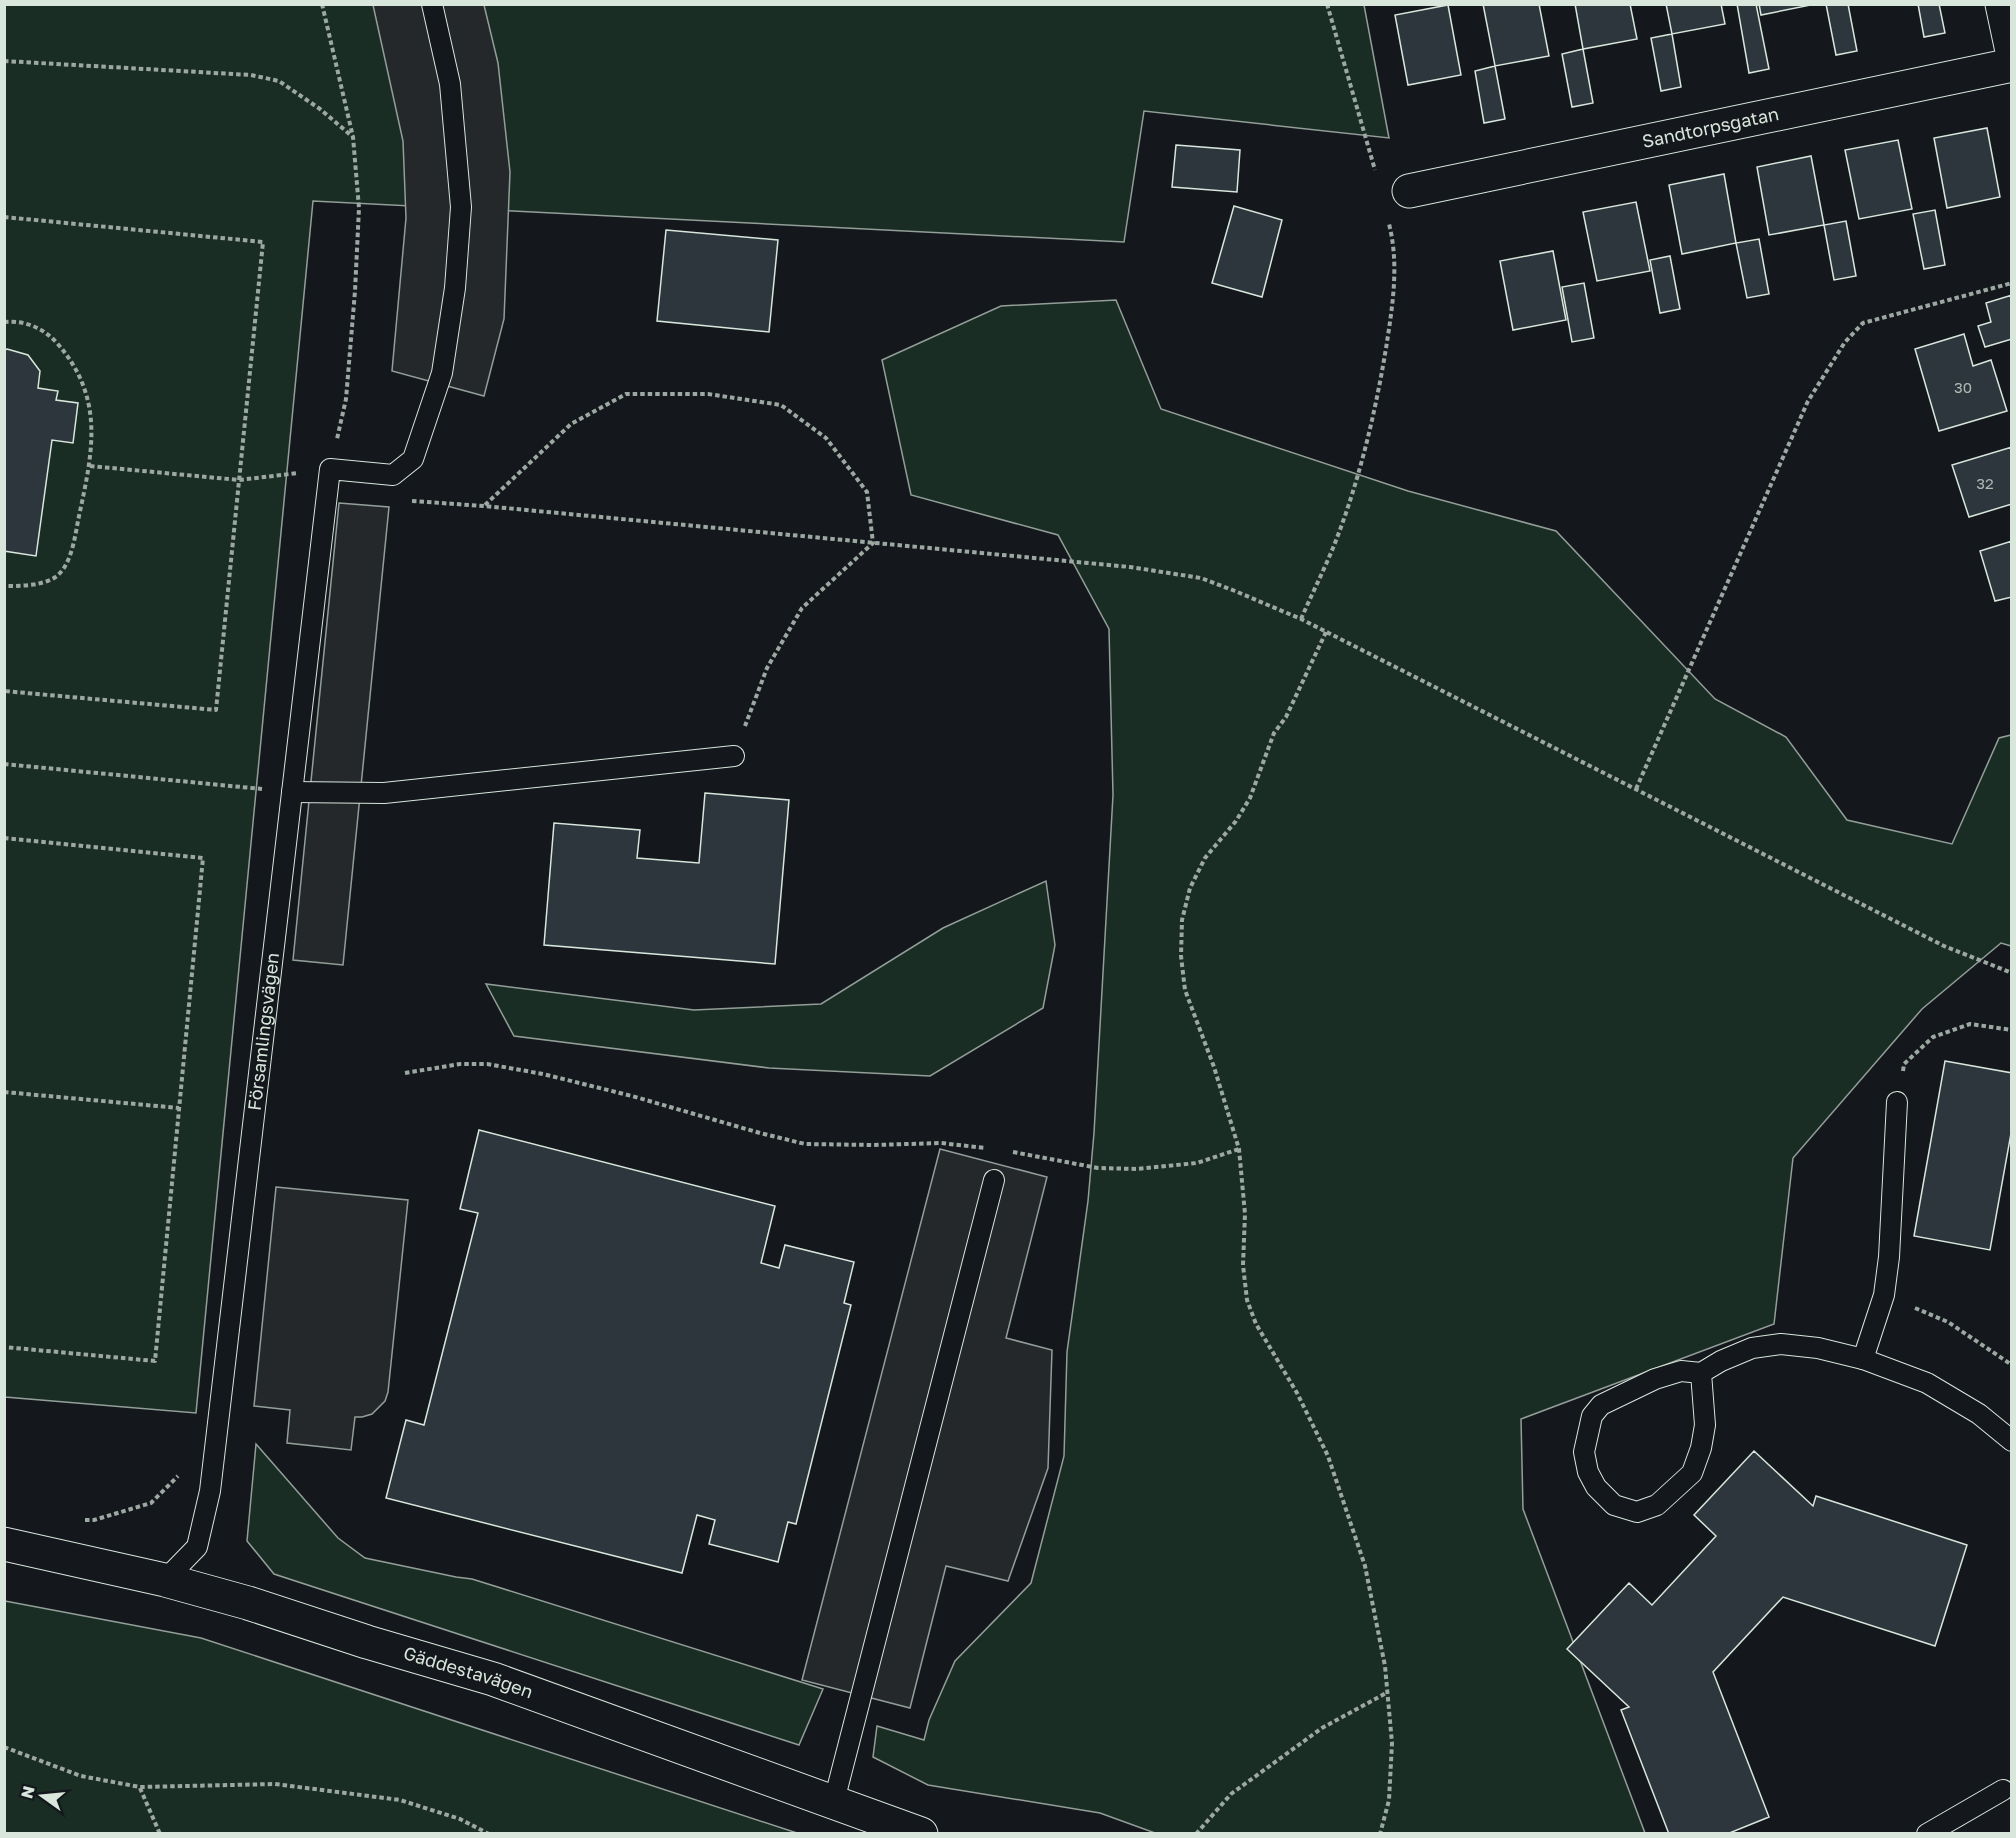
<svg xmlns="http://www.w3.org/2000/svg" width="2016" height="1838" font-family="'Golos Text',sans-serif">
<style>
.green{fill:#1a2d24;stroke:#939e99;stroke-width:1.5}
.parking{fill:#24282b;stroke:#939e99;stroke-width:1.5}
.building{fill:#2c363c;stroke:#d8e6dc;stroke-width:1.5}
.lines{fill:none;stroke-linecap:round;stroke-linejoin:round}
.lane-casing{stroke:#d8e6dc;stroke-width:22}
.street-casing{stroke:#d8e6dc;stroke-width:35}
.secondary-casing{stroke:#d8e6dc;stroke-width:35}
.path{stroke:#9da8a2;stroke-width:4;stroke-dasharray:4.5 3;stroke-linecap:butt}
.lane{stroke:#14181c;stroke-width:20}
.street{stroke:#14181c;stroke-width:33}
.secondary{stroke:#14181c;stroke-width:33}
.labels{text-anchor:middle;stroke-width:4.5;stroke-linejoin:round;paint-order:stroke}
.number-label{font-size:15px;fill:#adbab4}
.street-label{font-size:18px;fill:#d8e6dc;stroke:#14181c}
</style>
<rect width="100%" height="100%" fill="#14181c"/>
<path class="green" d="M 4,5 L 1364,5 L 1389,138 L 1144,111 L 1124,242 L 313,201 L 196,1413 L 5,1397 Z
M 1116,300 L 1161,409 L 1408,491 L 1556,531 L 1715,699 L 1786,737 L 1847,820 L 1952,844 L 1999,738 L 2011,735 L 2011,946 L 2001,943 L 1922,1009 L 1793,1158 L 1774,1324 L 1521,1419 L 1523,1509 L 1645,1833 L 1155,1833 L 1100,1813 L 928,1785 L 873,1757 L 877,1726 L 924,1740 L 929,1720 L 955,1661 L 1031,1583 L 1064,1456 L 1067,1352 L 1088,1201 L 1094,1133 L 1113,795 L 1109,629 L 1058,535 L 911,495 L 882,360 L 1001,306 Z
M 1046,881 L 1055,945 L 1043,1008 L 930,1076 L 769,1068 L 514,1036 L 486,984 L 694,1010 L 821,1004 L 943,928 Z
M 256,1444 L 338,1538 L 365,1558 L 456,1577 L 472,1579 L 823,1689 L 799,1745 L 274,1574 L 247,1541 Z
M 5,1601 L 201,1638 L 797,1833 L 5,1833 Z"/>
<path class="parking" d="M 373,5 L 484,5 L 498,63 L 510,172 L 504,319 L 484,396 L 392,371 L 406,218 L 403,141 Z
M 339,503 L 389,507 L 343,965 L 293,960 Z
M 940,1149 L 1047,1177 L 1006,1338 L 1052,1350 L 1048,1468 L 1008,1581 L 946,1566 L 910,1708 L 802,1680 Z
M 276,1187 L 408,1200 L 388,1392 L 385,1401 L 372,1414 L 362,1417 L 355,1417 L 351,1450 L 287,1443 L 290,1410 L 254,1406 Z"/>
<path class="building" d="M 1483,4 L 1539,4 L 1549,56 L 1495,66 Z
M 1575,4 L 1630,4 L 1637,39 L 1583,49 Z
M 1666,4 L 1721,4 L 1725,24 L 1672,34 Z
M 1737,4 L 1756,4 L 1769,69 L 1749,73 Z
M 1759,4 L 1811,4 L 1811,5 L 1761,15 Z
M 1826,4 L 1848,4 L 1857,51 L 1836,55 Z
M 1918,4 L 1939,4 L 1945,33 L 1924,37 Z
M 1448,5 L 1461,75 L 1408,85 L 1395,15 Z
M 1672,34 L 1681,87 L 1661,91 L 1651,38 Z
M 1583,49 L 1593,103 L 1572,107 L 1562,54 Z
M 1495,66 L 1505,119 L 1484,123 L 1475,71 Z
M 1987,128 L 2000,197 L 1947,208 L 1934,138 Z
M 1898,140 L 1912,209 L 1859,219 L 1845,150 Z
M 1176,145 L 1240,150 L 1237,192 L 1172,187 Z
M 1811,156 L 1824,225 L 1769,235 L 1757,167 Z
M 1724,174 L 1736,243 L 1682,254 L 1669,185 Z
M 1636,202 L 1650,271 L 1597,281 L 1583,212 Z
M 1234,206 L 1282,220 L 1262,297 L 1212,283 Z
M 1935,210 L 1945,265 L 1924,269 L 1913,214 Z
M 1846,221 L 1856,276 L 1834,280 L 1824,225 Z
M 666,230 L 778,240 L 769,332 L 657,321 Z
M 1759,239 L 1769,294 L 1747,298 L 1736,243 Z
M 1553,251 L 1566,320 L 1513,330 L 1500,261 Z
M 1670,256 L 1680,309 L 1660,313 L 1650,260 Z
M 1584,283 L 1594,338 L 1572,342 L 1562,287 Z
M 2012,295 L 2012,339 L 1985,347 L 1978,326 L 1991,322 L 1986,303 Z
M 1964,334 L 1973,366 L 1991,360 L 2007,411 L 1939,431 L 1915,349 Z
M 7,349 L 28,355 L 40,371 L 38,388 L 58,391 L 56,400 L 78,403 L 73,443 L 52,440 L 36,556 L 4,551 L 4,351 Z
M 2012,447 L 2012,504 L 1969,517 L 1952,465 Z
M 2012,541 L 2012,597 L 1995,601 L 1980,551 Z
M 705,793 L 789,800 L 775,964 L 544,945 L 554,823 L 640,830 L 637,858 L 699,863 Z
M 1945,1061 L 2012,1073 L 2012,1128 L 1990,1250 L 1914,1236 Z
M 479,1130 L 775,1206 L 761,1263 L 779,1268 L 785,1245 L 854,1262 L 844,1303 L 851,1305 L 796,1524 L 788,1522 L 778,1562 L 709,1544 L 715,1520 L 697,1515 L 682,1573 L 386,1498 L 406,1420 L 424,1425 L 478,1213 L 460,1209 Z
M 1754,1451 L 1813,1506 L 1816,1496 L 1967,1545 L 1935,1646 L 1783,1597 L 1713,1672 L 1769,1817 L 1727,1834 L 1669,1834 L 1621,1710 L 1629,1707 L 1567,1649 L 1629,1583 L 1652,1605 L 1716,1536 L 1694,1515 Z"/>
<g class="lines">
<g class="lane-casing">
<g id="lane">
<path d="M 292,792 L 384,793 L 734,756"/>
<path d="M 1863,1359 L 1884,1295 L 1889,1257 L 1897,1102"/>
<path d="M 1701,1373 L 1705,1425 L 1701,1448 L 1692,1473 L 1657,1505 L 1637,1512 L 1614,1505 L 1596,1487 L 1588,1472 L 1584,1452 L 1592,1416 L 1601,1405 L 1655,1379 L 1681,1371 L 1701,1373 L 1721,1361 L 1752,1348 L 1781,1344 L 1818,1348 L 1863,1359 L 1927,1383 L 1979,1414 L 2012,1441"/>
<path id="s1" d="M 165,1580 L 197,1547 L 210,1491 L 330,469 L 393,475 L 413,459 L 442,373 L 455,288 L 461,207 L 450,84 L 432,4"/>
<path d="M 834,1801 L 994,1180"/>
<path d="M 1927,1834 L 2003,1790"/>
</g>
</g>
<g class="street-casing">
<g id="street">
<path d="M 2002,4 L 2012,51"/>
<path id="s2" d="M 1409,191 L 2012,65"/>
</g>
</g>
<g class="secondary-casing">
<g id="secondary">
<path id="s3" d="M 4,1544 L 165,1580 L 248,1603 L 367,1642 L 493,1679 L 921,1834"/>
</g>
</g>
<path class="path" d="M 322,4 L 353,137 L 359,208 L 355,291 L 346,399 L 337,439
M 1327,4 L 1375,170
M 4,61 L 251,75 L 279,81 L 320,109 L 353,137
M 4,217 L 263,242 L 216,710 L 4,691
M 4,322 C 25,320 43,328 57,343 C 105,398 93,451 79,516 C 75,535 72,567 54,578 C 40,586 20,586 4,586
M 90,466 L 239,480 L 298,473
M 412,501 L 484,506 L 1130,567 L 1201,578 L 1235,591 L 1301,619 L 1944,946 L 2012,973
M 485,505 L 571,424 L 626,394 L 708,394 L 781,405 L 826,438 L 867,492 L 873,543 L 802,608 L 767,668 L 745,726
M 1301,619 C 1311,596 1323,572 1333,548 C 1359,483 1376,411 1387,342 C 1393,303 1399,263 1389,224
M 1326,632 L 1286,717 L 1274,733 L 1250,798 L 1236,821 L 1205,858 L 1190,888 L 1182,920 L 1181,956 L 1185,990 L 1214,1067 L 1239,1149 L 1245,1214 L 1243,1265 L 1247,1300 L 1256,1324 L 1297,1393 L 1328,1456 L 1365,1566 L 1385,1666 L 1392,1743 L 1389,1800 L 1380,1834
M 4,764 L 262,789
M 1636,789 L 1808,401 L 1845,342 L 1863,323 L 2012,283
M 4,838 L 203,858 L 155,1361 L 4,1347
M 1903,1071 L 1904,1064 L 1933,1037 L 1970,1024 L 2012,1030
M 405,1073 L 460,1064 L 487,1064 L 543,1074 L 632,1096 L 760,1133 L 805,1144 L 874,1145 L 941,1143 L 985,1148
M 4,1092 L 179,1108
M 1013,1152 L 1098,1168 L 1137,1169 L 1197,1163 L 1239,1149
M 1915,1308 L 1948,1322 L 2012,1365
M 85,1520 L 94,1520 L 151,1503 L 178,1476
M 4,1747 L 81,1776 L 140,1787 L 275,1784 L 400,1800 L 460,1819 L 489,1834
M 140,1788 L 160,1834
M 1196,1834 L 1231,1794 L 1322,1728 L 1388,1692"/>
<use href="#lane" class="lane"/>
<use href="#street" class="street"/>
<use href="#secondary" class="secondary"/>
</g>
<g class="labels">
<g class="number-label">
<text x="1963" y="393">30</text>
<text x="1985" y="489">32</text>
</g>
<g class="street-label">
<text dy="6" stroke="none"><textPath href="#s2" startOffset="308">Sandtorpsgatan</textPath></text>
<text dy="6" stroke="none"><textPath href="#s1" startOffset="566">Församlingsvägen</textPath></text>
<text dy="6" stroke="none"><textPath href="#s3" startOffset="482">Gäddestavägen</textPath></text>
</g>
</g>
<rect width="2016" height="1838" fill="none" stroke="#d8e6dc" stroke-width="12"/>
<g transform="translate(42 1796) rotate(285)" stroke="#14181c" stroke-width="4.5" paint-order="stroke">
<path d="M0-4.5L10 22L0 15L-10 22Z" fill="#d8e6dc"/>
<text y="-9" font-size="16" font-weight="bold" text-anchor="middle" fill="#d8e6dc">N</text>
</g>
</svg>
